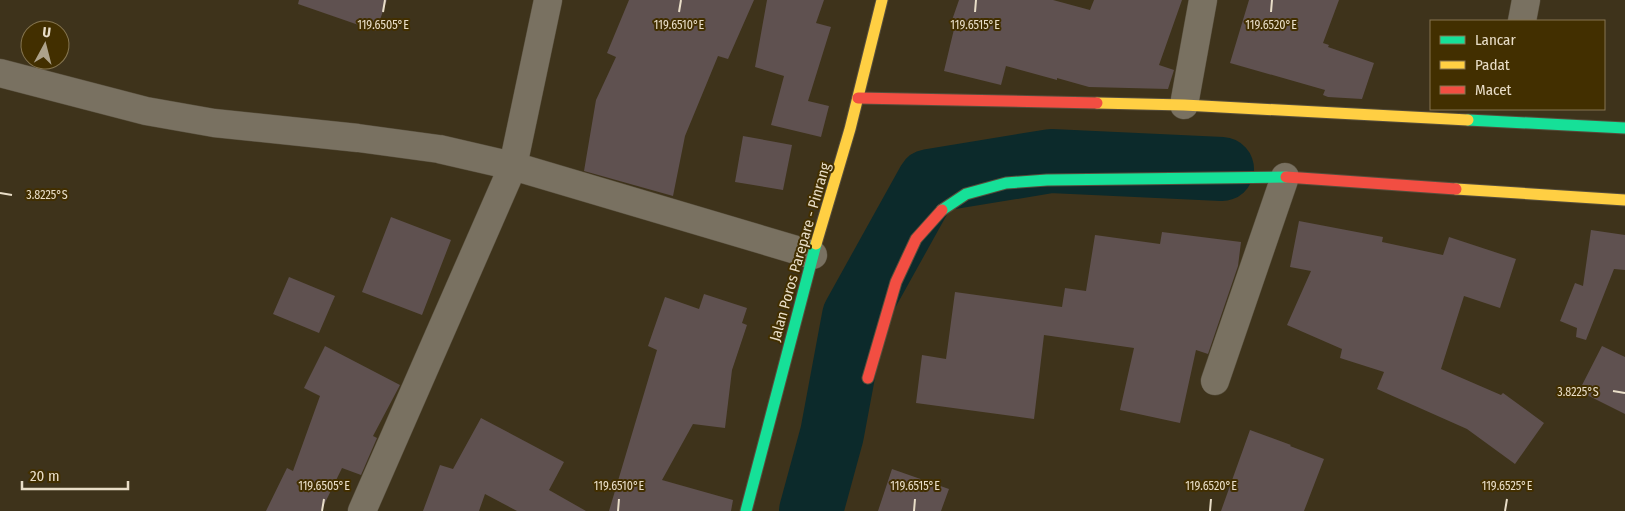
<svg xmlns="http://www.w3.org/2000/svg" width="1625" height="511" font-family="'Fira Sans Condensed',sans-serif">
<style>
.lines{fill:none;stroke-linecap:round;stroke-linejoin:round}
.river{stroke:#0c2a2b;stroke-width:64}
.building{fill:#5f5150}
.street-casing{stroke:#574e3c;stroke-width:29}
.fast-casing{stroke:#574e3c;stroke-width:13}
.slow-casing{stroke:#574e3c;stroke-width:13}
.jam-casing{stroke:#574e3c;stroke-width:13}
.street{stroke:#797161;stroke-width:28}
.fast{stroke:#16e098;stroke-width:11}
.slow{stroke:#ffcf43;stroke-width:11}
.jam{stroke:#f24e42;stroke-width:11}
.ticks{fill:none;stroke:#e9dec8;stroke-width:2}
.labels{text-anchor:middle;stroke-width:4;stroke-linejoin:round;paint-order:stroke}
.street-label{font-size:15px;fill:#e9dec8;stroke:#422f00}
.ticks-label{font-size:12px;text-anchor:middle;fill:#e9dec8;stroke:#422f00;stroke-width:4;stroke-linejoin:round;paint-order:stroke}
</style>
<rect width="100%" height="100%" fill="#3e331b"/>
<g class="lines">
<path class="river" d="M 811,511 L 832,434 L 854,316 L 929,181 L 1051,161 L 1222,169"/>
</g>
<path class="building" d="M 299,0 L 387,0 L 376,31 L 298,4 Z
M 629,0 L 754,0 L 728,59 L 718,56 L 685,136 L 673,196 L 584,171 L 596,100 L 616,57 L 607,53 Z
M 767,0 L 824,0 L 816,23 L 831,27 L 808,101 L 829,106 L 821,137 L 771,125 L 784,76 L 755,67 Z
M 959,0 L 1053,0 L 1090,10 L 1094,0 L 1182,0 L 1159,65 L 1174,70 L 1168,89 L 1089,87 L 1057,78 L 1057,80 L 1006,66 L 1001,85 L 944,71 L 955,25 L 951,23 Z
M 1249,0 L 1339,0 L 1323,43 L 1329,45 L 1328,47 L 1374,63 L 1362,99 L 1328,97 L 1323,95 L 1325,90 L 1230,63 Z
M 743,136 L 792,145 L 783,190 L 735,182 Z
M 391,217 L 451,240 L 422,315 L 362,292 Z
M 1299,221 L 1383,237 L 1382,242 L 1443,255 L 1449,237 L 1516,259 L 1500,308 L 1464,296 L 1441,369 L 1501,395 L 1503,393 L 1544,423 L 1515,464 L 1467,429 L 1377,389 L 1384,372 L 1340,358 L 1342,349 L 1287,325 L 1311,271 L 1290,267 Z
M 1591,230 L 1625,235 L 1625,270 L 1614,269 L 1586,340 L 1576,337 L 1577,328 L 1560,321 L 1575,283 L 1583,286 Z
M 1162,232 L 1241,242 L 1238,266 L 1208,354 L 1196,350 L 1180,423 L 1120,410 L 1134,348 L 1044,335 L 1034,419 L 916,403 L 922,355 L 946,359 L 955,292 L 1062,307 L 1065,288 L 1086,291 L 1095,235 L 1160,244 Z
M 289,277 L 335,296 L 319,333 L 273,314 Z
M 704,294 L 747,308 L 742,323 L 747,325 L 732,370 L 725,428 L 693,424 L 662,480 L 733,500 L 731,511 L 609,511 L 657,350 L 648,346 L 665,297 L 699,309 Z
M 325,346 L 400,385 L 373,436 L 377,438 L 361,475 L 342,468 L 321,511 L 266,511 L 287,468 L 293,471 L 320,396 L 304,388 Z
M 1602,346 L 1625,357 L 1625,414 L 1579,391 Z
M 481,418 L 564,462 L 549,490 L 586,511 L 517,511 L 485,494 L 479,511 L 423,511 L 440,465 L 453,469 Z
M 1250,430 L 1291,445 L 1290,446 L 1324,459 L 1304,511 L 1221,511 Z
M 892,469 L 949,489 L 941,511 L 878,511 Z"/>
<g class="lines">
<g class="street-casing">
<path id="street" d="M 1522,21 L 1526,0
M 0,73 L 146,111 L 214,123 L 358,138 L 439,149 L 513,166 L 813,255
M 1184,105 L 1203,0
M 1215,381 L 1285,177
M 362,511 L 513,166 L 548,0"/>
</g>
<g class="fast-casing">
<path id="fast" d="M 1468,120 L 1625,128
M 942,210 L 966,194 L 1006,183 L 1047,180 L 1286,177
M 746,511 L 816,244"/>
</g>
<g class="slow-casing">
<path id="slow" d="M 1097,103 L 1184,105 L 1468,120
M 1456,189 L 1625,200
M 816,244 L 850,129 L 882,0"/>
</g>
<g class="jam-casing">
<path id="jam" d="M 858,98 L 1097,103
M 1286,177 L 1456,189
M 868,378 L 896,282 L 916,239 L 942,210"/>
</g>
<use href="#street" class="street"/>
<use href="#fast" class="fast"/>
<use href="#slow" class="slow"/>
<use href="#jam" class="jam"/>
</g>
<path class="ticks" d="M 383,12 L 385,0M 679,12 L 681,0M 975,12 L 976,0M 1271,12 L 1272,0M 0,193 L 12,195M 1613,391 L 1625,393M 322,511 L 324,499M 618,511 L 619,499M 914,511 L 915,499M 1210,511 L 1211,499M 1505,511 L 1507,499"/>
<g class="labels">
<g class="street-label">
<text transform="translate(800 252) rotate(-74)" y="5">Jalan Poros Parepare - Pinrang</text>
</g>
</g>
<g class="ticks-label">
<text x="383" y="29">119.6505°E</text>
<text x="679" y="29">119.6510°E</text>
<text x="975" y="29">119.6515°E</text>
<text x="1271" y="29">119.6520°E</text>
<text x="47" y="199">3.8225°S</text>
<text x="1578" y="396">3.8225°S</text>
<text x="324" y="490">119.6505°E</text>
<text x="619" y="490">119.6510°E</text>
<text x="915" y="490">119.6515°E</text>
<text x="1211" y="490">119.6520°E</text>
<text x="1507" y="490">119.6525°E</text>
</g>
<rect x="1430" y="20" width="175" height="90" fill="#422f00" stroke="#857550"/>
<rect x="1440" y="36" width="25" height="8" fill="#16e098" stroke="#857550"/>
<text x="1475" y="45" font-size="15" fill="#e9dec8">Lancar</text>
<rect x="1440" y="61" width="25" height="8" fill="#ffcf43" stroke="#857550"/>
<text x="1475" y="70" font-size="15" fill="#e9dec8">Padat</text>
<rect x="1440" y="86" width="25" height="8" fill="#f24e42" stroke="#857550"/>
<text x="1475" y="95" font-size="15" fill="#e9dec8">Macet</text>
<g transform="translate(45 45) rotate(7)"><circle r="24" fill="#422f00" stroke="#857550"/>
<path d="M0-4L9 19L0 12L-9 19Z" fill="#ada28b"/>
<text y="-8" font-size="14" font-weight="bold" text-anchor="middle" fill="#e9dec8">U</text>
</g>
<path d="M22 481v8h106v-8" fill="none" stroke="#e9dec8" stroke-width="2.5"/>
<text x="30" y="481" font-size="15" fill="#e9dec8" stroke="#422f00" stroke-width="4" paint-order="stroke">20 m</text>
</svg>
